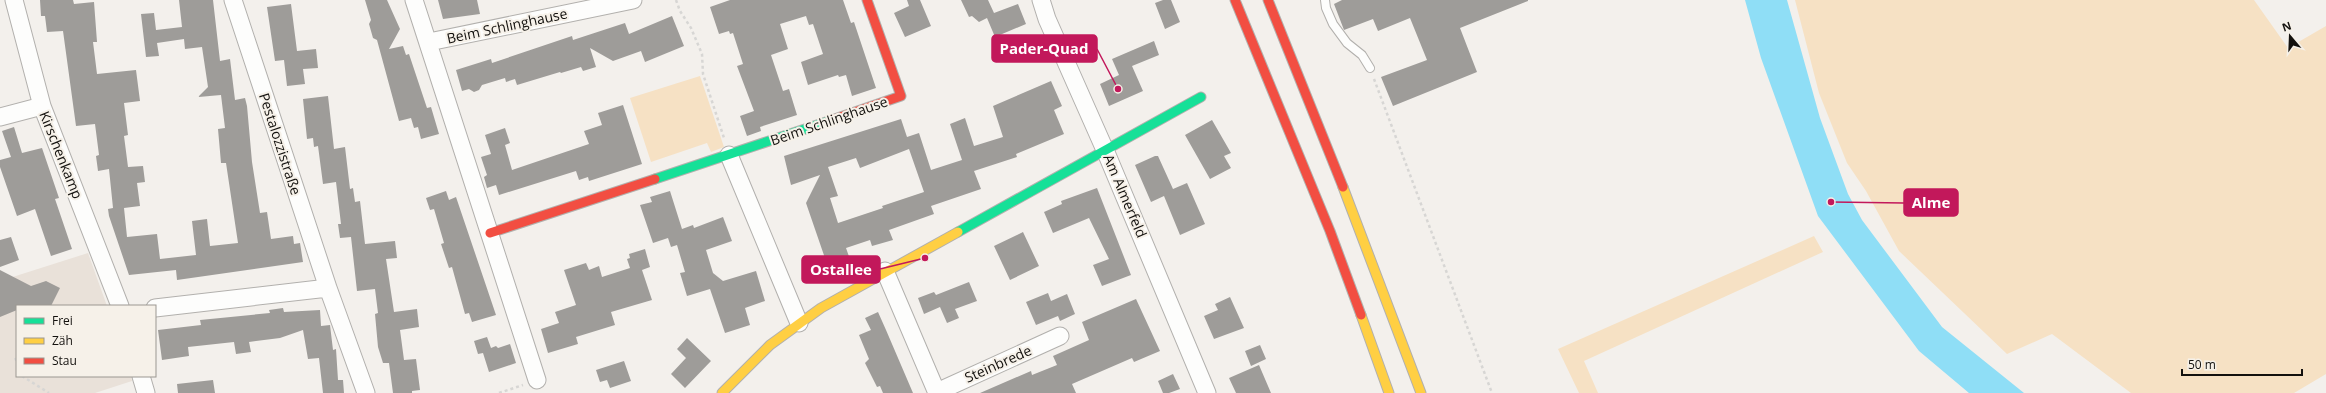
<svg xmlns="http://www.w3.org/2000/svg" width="2326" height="393" font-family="'Open Sans',sans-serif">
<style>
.built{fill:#e9e1d9}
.green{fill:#f6e1c4}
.water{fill:#8fdef6}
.building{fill:#9e9c99;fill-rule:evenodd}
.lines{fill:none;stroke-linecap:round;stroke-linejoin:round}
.lane-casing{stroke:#b2b0ad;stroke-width:10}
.street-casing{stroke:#b2b0ad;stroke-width:19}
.fast-casing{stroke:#b2b0ad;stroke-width:11}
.slow-casing{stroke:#b2b0ad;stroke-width:11}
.jam-casing{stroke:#b2b0ad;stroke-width:11}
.path{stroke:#d7d6d4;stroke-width:2.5;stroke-dasharray:3 3;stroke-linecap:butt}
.lane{stroke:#fdfdfc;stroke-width:8}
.street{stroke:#fdfdfc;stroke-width:17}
.fast{stroke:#16e098;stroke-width:9}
.slow{stroke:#ffcf43;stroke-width:9}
.jam{stroke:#f24e42;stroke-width:9}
.labels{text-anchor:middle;stroke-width:4;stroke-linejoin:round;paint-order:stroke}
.street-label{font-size:14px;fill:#13110e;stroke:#f6f1e9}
.leader{fill:none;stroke:#c2185b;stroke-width:1.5}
.callout-dot{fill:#c2185b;stroke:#f6f1e9;stroke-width:1.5}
.callout{fill:#c2185b;stroke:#c2185b;stroke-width:1.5}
.callout-label{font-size:15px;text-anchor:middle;font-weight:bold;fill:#fff}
</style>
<rect width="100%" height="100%" fill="#f3f0ec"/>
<path class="built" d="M 88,253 L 107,306 L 17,306 L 17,376 L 131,376 L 132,381 L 95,393 L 0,393 L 0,281 Z"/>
<path class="green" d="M 1795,0 L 2254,0 L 2288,48 L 2326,26 L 2326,374 L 2294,393 L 2131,393 L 2052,334 L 2007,354 L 1899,251 L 1866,191 L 1847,163 L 1819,93 Z
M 700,76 L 724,147 L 711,152 L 707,143 L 651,162 L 630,98 Z
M 1814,236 L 1823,252 L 1584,361 L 1598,393 L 1579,393 L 1558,349 Z"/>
<path class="water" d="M 1745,0 L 1787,0 L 1820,118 L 1848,194 L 1862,220 L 1942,327 L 2024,393 L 1969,393 L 1919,351 L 1818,216 L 1761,58 Z"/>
<path class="building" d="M 40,0 L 73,0 L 74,4 L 94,2 L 97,42 L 93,42 L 97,74 L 136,70 L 140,101 L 124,103 L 128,135 L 124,136 L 128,167 L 143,166 L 145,182 L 137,183 L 140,206 L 124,208 L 127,237 L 157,234 L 160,259 L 196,255 L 192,221 L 207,219 L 210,246 L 238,243 L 226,163 L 221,163 L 218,129 L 225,128 L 221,95 L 198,97 L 208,87 L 202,47 L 185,49 L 184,39 L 157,43 L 159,56 L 146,57 L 141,14 L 154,13 L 156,30 L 182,27 L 179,0 L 213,0 L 220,61 L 230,59 L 235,100 L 245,98 L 247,106 L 252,162 L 260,213 L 267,212 L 271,239 L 293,236 L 294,244 L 300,243 L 303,262 L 177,280 L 176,270 L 129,275 L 109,216 L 108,209 L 113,208 L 109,169 L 98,171 L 96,156 L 99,155 L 95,124 L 76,126 L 63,31 L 47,32 L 45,16 L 41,16 Z
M 365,0 L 387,0 L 400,29 L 389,49 L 403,46 L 406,55 L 409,54 L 427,108 L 431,107 L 439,134 L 421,139 L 418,127 L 414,128 L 411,118 L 399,121 L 377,40 L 373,38 L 369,24 L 371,20 Z
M 438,0 L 477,0 L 480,14 L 443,19 Z
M 730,0 L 843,0 L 851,23 L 854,22 L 876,88 L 852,96 L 846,75 L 839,77 L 838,75 L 808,85 L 801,62 L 823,54 L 813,24 L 809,25 L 806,16 L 780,24 L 788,49 L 771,55 L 783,91 L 789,89 L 797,115 L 760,127 L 761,131 L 747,136 L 740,116 L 754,111 L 737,66 L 743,64 L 733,33 L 730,34 L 729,31 L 719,34 L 710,7 Z
M 907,0 L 920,0 L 931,26 L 905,37 L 894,13 L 909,6 Z
M 961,0 L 988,0 L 994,13 L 1018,4 L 1026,24 L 995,37 L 987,18 L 979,22 L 972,16 L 969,17 Z
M 1163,0 L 1171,0 L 1180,22 L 1165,29 L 1155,3 Z
M 1342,0 L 1528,0 L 1528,1 L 1460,28 L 1477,72 L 1393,106 L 1381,77 L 1427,60 L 1410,18 L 1378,31 L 1373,19 L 1344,30 L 1334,4 Z
M 291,4 L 297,51 L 316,49 L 318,68 L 303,69 L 305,84 L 287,86 L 284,60 L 275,61 L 267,7 Z
M 672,16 L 684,46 L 645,62 L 641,51 L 613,61 L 590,48 L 596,67 L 583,71 L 581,67 L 561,73 L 560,72 L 517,85 L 515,79 L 506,82 L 505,78 L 482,85 L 479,90 L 474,92 L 469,89 L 462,91 L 456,70 L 491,59 L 492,63 L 572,36 L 573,40 L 625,23 L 629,34 Z
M 1154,41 L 1159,55 L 1132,66 L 1143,91 L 1109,106 L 1100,84 L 1119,75 L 1112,59 Z
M 1051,81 L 1062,106 L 1054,110 L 1064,134 L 1016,154 L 1017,157 L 974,171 L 981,189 L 931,206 L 934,214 L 889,230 L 893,240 L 872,246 L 870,240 L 846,248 L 852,265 L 847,266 L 843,274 L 838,271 L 833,273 L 831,267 L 827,264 L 806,203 L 820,175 L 791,185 L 784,156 L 901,119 L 907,137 L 919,133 L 931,170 L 962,160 L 950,124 L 965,118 L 974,146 L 1003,137 L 993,106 ZM 909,149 L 924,192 L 882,206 L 883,208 L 838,223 L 830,198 L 838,196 L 828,167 L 856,158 L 860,168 Z
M 328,96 L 334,149 L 345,147 L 350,189 L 353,188 L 355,202 L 360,201 L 365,244 L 395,241 L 397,258 L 386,259 L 394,312 L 417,309 L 419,327 L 400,330 L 404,360 L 416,359 L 420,390 L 412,391 L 412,393 L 393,393 L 389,363 L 383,363 L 378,347 L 375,314 L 378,313 L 375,289 L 357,291 L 351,237 L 340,238 L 338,224 L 341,224 L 336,182 L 323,184 L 318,146 L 314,147 L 313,138 L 307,139 L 303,99 Z
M 623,105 L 642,164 L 589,181 L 588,177 L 579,180 L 576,171 L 499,195 L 496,185 L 487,188 L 484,177 L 487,175 L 481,157 L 491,154 L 485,135 L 505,128 L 510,143 L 505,145 L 512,170 L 589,144 L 584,131 L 602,125 L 598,113 Z
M 1212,120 L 1231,153 L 1224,156 L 1231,168 L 1210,179 L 1185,135 Z
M 14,127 L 22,153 L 42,148 L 59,198 L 55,199 L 72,249 L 51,256 L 35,209 L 17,216 L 0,167 L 0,160 L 11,157 L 2,131 Z
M 1155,156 L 1158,156 L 1173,189 L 1187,183 L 1205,224 L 1180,235 L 1164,196 L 1151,202 L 1135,165 Z
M 1097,188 L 1131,275 L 1102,286 L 1093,265 L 1109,259 L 1089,218 L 1053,233 L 1044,212 L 1062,204 L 1061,201 Z
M 446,191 L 449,200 L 456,197 L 496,315 L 472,322 L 469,313 L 465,314 L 452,267 L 449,268 L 441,244 L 444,243 L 434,209 L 430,210 L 426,198 Z
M 670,191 L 682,229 L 693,225 L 694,228 L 723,217 L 732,241 L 706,250 L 713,273 L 723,281 L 756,271 L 765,301 L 745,308 L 750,325 L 725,333 L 710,289 L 687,296 L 680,273 L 685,272 L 677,245 L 671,247 L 668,238 L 653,243 L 640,205 L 652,202 L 650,197 Z
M 1023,232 L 1039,266 L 1010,280 L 994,246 Z
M 11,237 L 19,260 L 0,267 L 0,240 Z
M 645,249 L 650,267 L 642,270 L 652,300 L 611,312 L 615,325 L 576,337 L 578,344 L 548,353 L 541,329 L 559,323 L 555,312 L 576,305 L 564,270 L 586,263 L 589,270 L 599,266 L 602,277 L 630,268 L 627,259 L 630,258 L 629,254 Z
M 0,270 L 31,286 L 46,281 L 60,288 L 51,306 L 17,306 L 17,310 L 0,317 Z
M 969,282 L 977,301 L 955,309 L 959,318 L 947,323 L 940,307 L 924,314 L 918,298 L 934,292 L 936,295 Z
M 1048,293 L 1051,301 L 1067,294 L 1075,314 L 1060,321 L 1058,316 L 1036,325 L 1026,302 Z
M 1230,297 L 1244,328 L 1214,339 L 1204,316 L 1218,310 L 1215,304 Z
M 1136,299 L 1160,351 L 1134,362 L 1132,358 L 1072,384 L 1076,393 L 980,393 L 1031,371 L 1032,375 L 1057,365 L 1053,356 L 1089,340 L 1082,322 Z
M 283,308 L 284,312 L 320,310 L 321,326 L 330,325 L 333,350 L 336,349 L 338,380 L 343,380 L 344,393 L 323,393 L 319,358 L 308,359 L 303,330 L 280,338 L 249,342 L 251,352 L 236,354 L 234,342 L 188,347 L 189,356 L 162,360 L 158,330 L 201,325 L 200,320 L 270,313 L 269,310 Z
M 878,312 L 886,330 L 913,393 L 883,393 L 880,386 L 877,387 L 865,363 L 869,359 L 859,335 L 871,330 L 865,318 Z
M 487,337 L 491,348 L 496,346 L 498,348 L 510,344 L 516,363 L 489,372 L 483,353 L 478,354 L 474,341 Z
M 687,338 L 711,361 L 685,388 L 671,374 L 686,358 L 677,349 Z
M 1260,345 L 1266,359 L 1251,366 L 1245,351 Z
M 624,361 L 631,381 L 610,388 L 607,380 L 600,382 L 596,370 Z
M 1259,365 L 1271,393 L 1236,393 L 1229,378 Z
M 1173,374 L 1180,389 L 1169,393 L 1163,393 L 1158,381 Z
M 213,380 L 215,393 L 178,393 L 177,384 Z"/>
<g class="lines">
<g class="lane-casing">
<path id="lane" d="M 1325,0 L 1326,8 L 1333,24 L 1347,43 L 1362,55 L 1370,68"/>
</g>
<g class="street-casing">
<path id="street" d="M 14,0 L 42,106 L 120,306
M 233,0 L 328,288 L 366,393
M 414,0 L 537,380
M 1041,0 L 1047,19 L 1105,150 L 1207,393
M 429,42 L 633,0
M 0,117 L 42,106
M 729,155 L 799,323
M 885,271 L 937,393
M 155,308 L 328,288
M 141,376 L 146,393
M 937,392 L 1060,336"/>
</g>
<g class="fast-casing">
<path id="fast" d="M 655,179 L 829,121
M 958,232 L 1201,97"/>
</g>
<g class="slow-casing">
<path id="slow" d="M 1343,187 L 1421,393
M 1361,315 L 1389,393
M 722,393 L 770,345 L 821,308 L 958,232"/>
</g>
<g class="jam-casing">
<path id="jam" d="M 1235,0 L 1330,231 L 1361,315
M 1268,0 L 1343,187
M 829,121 L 901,96 L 867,0
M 490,233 L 655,179"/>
</g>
<path class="path" d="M 676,0 L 680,11 L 691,28 L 702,54 L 703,74 L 724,138
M 1374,79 L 1492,393
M 15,358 L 17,362
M 22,376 L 49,393
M 499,393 L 523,385"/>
<use href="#lane" class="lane"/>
<use href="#street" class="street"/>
<use href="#fast" class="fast"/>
<use href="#slow" class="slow"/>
<use href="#jam" class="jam"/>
</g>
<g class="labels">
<g class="street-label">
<text transform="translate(507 26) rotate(-12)" y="5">Beim Schlinghause</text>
<text transform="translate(829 121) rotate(-19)" y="5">Beim Schlinghause</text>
<text transform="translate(280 144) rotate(72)" y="5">Pestalozzistraße</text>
<text transform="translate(61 155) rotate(68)" y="5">Kirschenkamp</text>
<text transform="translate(1125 196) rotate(67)" y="5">Am Almerfeld</text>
<text transform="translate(998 364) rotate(-24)" y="5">Steinbrede</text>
</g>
</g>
<path class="leader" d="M1118 89L1097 49M1831 202L1904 203M925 258L880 269"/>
<g class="callout-dot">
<circle cx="1118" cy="89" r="4"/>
<circle cx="1831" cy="202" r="4"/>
<circle cx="925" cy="258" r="4"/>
</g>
<g class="callout">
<rect x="992" y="35" width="105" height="27" rx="4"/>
<rect x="1904" y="189" width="54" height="27" rx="4"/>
<rect x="802" y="256" width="78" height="27" rx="4"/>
</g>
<g class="callout-label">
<text x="1044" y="54">Pader-Quad</text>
<text x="1931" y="208">Alme</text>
<text x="841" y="275">Ostallee</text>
</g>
<rect x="16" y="305" width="140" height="72" fill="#f6f1e9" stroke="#9b9791"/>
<rect x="24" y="318" width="20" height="6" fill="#16e098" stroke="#9b9791"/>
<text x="52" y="325" font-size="12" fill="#13110e">Frei</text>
<rect x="24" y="338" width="20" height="6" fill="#ffcf43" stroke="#9b9791"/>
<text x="52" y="345" font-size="12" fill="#13110e">Zäh</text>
<rect x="24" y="358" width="20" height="6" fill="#f24e42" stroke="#9b9791"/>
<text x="52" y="365" font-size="12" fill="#13110e">Stau</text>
<g transform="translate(2290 36) rotate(341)" stroke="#f6f1e9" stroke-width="3" paint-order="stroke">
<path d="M0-3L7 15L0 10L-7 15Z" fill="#13110e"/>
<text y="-6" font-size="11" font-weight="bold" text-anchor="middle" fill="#13110e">N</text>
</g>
<path d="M2182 369v6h120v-6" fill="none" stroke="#13110e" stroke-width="2"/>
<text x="2188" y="369" font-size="12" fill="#13110e" stroke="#f6f1e9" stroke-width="3" paint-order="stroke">50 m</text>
</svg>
